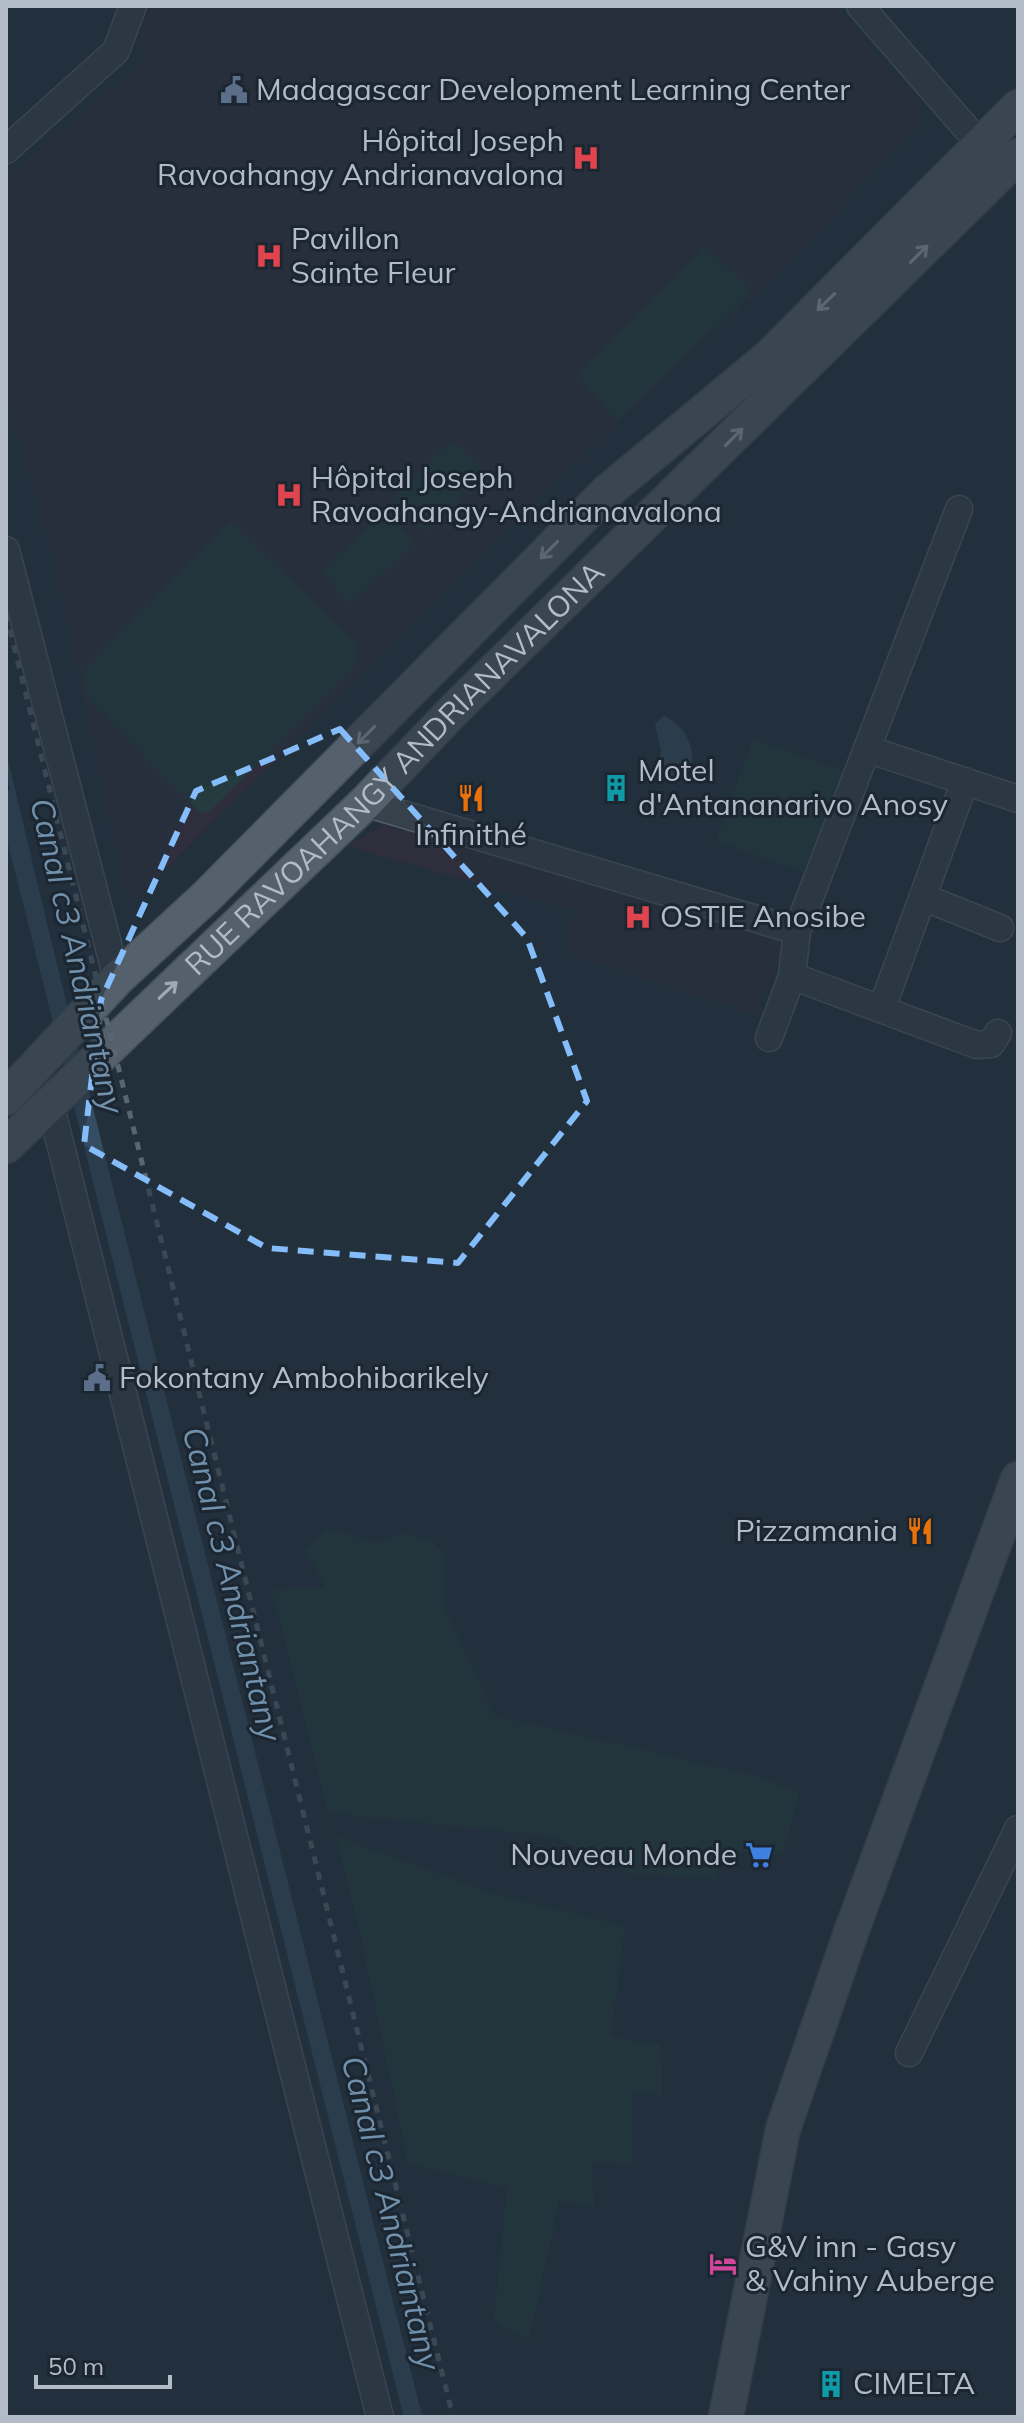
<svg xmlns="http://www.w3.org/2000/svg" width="1024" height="2423" font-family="Mulish,sans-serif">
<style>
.medical{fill:#2e2e3d}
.green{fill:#243c3d}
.water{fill:#354d63}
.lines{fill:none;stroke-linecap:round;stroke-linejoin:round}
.stream{stroke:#354d63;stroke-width:5}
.canal{stroke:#354d63;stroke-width:18}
.minor-casing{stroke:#545f6a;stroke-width:29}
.major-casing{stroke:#424d58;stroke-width:37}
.minor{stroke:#36414c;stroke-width:26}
.major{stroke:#54606c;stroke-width:34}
.rail{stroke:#586673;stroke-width:5;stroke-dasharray:8 8;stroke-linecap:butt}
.oneway{stroke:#9eaab6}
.marked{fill:none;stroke:#84bdf9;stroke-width:6;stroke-dasharray:16 10;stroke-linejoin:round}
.labels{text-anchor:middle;stroke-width:6;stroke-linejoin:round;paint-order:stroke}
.poi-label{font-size:30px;fill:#b1bcc8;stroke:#1b2631;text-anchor:start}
.street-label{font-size:30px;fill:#b1bcc8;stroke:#1b2631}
.water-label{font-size:32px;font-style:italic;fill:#7090ab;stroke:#1b2631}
</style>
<rect width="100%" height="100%" fill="#22303c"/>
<path class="medical" d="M 150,6 L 836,6 L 921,107 L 919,125 L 791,260 L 605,435 L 128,907 L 53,555 L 6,396 L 6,178 L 149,57 L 138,43 Z
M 384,825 L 401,831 L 409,827 L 723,923 L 773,935 L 783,944 L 784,952 L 755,1014 L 564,952 L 575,911 L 346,846 Z"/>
<path class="green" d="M 705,246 L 752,292 L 617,421 L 578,375 Z
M 453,440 L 486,473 L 425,532 L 392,498 Z
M 385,511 L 415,542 L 351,603 L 321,572 Z
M 231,522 L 357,644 L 359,662 L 209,812 L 201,814 L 86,696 L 82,672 Z
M 753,739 L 843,771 L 803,872 L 716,841 Z
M 329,1528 L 375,1543 L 401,1534 L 434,1542 L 444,1554 L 444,1608 L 495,1716 L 756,1776 L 800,1793 L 782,1854 L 722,1852 L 715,1879 L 631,1873 L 552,1836 L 330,1813 L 337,1837 L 495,1894 L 625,1926 L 611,2037 L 660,2045 L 663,2096 L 633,2092 L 632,2164 L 591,2162 L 594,2207 L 559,2201 L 529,2340 L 494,2320 L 507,2187 L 408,2164 L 361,1937 L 271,1589 L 325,1588 L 305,1549 Z"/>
<path class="water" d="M 663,716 C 687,723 704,761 682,778 L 663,777 L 657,770 L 661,751 L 655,724 Z"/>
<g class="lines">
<path class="stream" d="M 6,762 L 66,1014
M 84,1090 L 418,2417"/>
<path class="canal" d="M 6,799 L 413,2417"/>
<g class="minor-casing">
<path id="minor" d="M 860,6 L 993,159
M 6,150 L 116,51 L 133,6
M 6,550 L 117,979
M 867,749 L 1018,799
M 365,803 L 797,931
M 923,897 L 1000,928
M 792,976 L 977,1045 L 991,1044 L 998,1033
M 882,1008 L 965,781
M 769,1038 L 792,976 L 797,931 L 959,509
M 51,1107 L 380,2417
M 909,2053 L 1018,1829"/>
</g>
<g class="major-casing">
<g id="major">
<path d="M 6,1098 L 117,979 L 207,896 L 607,492 L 769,357 L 1018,107"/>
<path id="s1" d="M 6,1146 L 365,803 L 455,709 L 1018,156"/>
<path d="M 726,2417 L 783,2129 L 853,1927 L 1018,1479"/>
</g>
</g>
<use href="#minor" class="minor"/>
<use href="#major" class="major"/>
<path class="rail" d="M 6,614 L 453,2417"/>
</g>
<defs><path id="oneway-shaft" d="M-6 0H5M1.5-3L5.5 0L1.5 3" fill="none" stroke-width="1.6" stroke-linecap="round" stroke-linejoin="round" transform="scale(2)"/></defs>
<g class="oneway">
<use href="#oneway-shaft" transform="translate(919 254) rotate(-45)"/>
<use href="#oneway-shaft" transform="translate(826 302) rotate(136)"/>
<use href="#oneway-shaft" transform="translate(734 437) rotate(-45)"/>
<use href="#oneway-shaft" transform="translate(549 550) rotate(135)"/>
<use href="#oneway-shaft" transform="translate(366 735) rotate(135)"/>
<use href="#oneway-shaft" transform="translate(168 990) rotate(-43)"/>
</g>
<path d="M0 0H1024V2423H0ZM 340,729 L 527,938 L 587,1101 L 458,1263 L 267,1248 L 84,1145 L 101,1000 L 196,791 Z" fill="#22303c" fill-opacity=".55" fill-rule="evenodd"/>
<path class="marked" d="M 340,729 L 527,938 L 587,1101 L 458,1263 L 267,1248 L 84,1145 L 101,1000 L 196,791 Z"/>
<defs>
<g id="civic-bare" transform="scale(2.16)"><path d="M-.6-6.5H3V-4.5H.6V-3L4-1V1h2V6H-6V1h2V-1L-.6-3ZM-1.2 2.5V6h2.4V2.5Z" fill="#5c6f8a" stroke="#1b2631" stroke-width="2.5" paint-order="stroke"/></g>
<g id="hospital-bare" transform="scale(2.16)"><path d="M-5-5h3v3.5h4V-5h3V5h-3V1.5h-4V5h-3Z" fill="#e0444e" stroke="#1b2631" stroke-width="2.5" paint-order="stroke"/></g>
<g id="building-bare" transform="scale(2.16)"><path d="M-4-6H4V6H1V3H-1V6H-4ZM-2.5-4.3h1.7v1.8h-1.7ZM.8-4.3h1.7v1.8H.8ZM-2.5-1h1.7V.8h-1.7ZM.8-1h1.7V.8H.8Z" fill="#0f9aa8" stroke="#1b2631" stroke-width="2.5" paint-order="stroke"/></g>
<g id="restaurant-bare" transform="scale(2.16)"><path d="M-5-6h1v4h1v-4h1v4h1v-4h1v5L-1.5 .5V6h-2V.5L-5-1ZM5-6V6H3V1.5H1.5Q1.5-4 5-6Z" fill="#e8710a" stroke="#1b2631" stroke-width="2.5" paint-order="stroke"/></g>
<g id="supermarket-bare" transform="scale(2.16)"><path d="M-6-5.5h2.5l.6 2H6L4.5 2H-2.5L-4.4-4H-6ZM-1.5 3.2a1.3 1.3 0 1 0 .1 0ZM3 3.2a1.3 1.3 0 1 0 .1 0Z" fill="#3f7fe0" stroke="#1b2631" stroke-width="2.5" paint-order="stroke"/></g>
<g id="hotel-bare" transform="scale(2.16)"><path d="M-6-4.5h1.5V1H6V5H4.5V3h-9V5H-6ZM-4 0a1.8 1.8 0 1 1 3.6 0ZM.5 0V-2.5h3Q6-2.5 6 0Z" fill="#d1479c" stroke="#1b2631" stroke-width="2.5" paint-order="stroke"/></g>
</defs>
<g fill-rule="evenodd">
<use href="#civic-bare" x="234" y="90"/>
<use href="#hospital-bare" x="586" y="158"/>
<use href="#hospital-bare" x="269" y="256"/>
<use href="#hospital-bare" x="289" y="495"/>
<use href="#building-bare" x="616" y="788"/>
<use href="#restaurant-bare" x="471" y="798"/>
<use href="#hospital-bare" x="638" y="917"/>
<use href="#civic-bare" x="97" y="1378"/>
<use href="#restaurant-bare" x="920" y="1531"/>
<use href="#supermarket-bare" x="759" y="1855"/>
<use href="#hotel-bare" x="723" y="2264"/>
<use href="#building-bare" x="831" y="2384"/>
</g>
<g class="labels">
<g class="poi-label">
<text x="256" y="100">Madagascar Development Learning Center</text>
<text x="564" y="151" text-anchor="end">Hôpital Joseph<tspan x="564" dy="34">Ravoahangy Andrianavalona</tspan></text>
<text x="291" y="249">Pavillon<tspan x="291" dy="34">Sainte Fleur</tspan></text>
<text x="311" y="488">Hôpital Joseph<tspan x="311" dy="34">Ravoahangy-Andrianavalona</tspan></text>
<text x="638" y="781">Motel<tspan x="638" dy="34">d'Antananarivo Anosy</tspan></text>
<text x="471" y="845" text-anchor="middle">Infinithé</text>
<text x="660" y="927">OSTIE Anosibe</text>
<text x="119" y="1388">Fokontany Ambohibarikely</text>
<text x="898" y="1541" text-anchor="end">Pizzamania</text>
<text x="737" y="1865" text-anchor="end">Nouveau Monde</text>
<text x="745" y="2257">G&amp;V inn - Gasy<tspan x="745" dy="34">&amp; Vahiny Auberge</tspan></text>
<text x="853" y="2394">CIMELTA</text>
</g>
<g class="street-label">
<text dy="10" stroke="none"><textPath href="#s1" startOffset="542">RUE RAVOAHANGY ANDRIANAVALONA</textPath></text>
</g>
<g class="water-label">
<text transform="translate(77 956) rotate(77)" y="11">Canal c3 Andriantany</text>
<text transform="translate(232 1584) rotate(76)" y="11">Canal c3 Andriantany</text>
<text transform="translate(391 2213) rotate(76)" y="11">Canal c3 Andriantany</text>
</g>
</g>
<rect width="1024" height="2423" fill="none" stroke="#b1bcc8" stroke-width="16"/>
<path d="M36 2375v12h134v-12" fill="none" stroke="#b1bcc8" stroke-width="4"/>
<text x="48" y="2375" font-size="24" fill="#b1bcc8" stroke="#1b2631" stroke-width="6" paint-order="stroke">50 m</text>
</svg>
